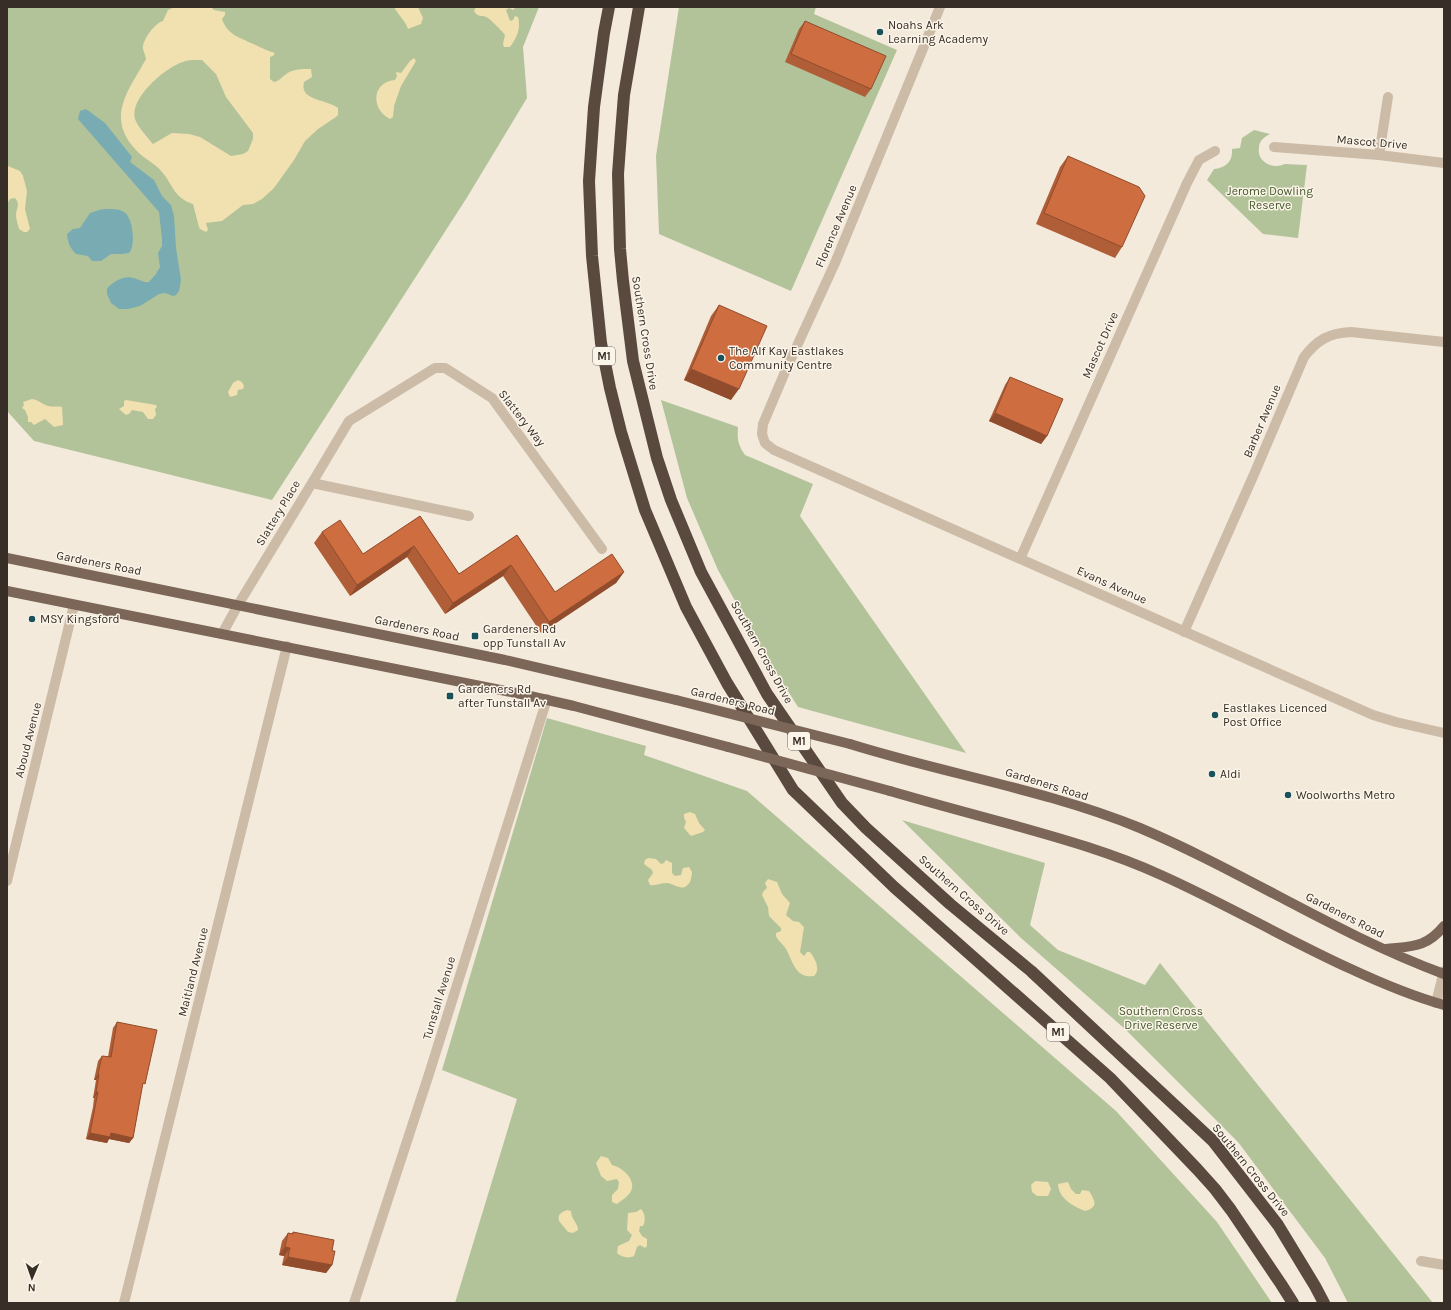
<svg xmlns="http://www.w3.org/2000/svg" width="1451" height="1310" font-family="Karla,sans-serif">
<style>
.green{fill:#b2c39a}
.sand{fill:#f1e0b0;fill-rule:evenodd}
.water{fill:#78abb2}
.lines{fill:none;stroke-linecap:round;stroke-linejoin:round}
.minor{stroke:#ccbba6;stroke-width:10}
.major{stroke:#7b6658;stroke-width:10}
.highway{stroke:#5a493e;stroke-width:12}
.major-bridge{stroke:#7b6658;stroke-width:10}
.wall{fill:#b05e37}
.shaded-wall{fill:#904c2d}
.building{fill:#cd6d40;stroke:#904c2d}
.poi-dot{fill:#1a525c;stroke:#fbf4e8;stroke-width:1.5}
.labels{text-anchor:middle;stroke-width:3;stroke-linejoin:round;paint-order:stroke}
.shield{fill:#fbf4e8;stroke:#726962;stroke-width:1}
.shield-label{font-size:11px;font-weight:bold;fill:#382e28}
.poi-label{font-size:12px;fill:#382e28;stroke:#fbf4e8;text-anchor:start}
.street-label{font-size:12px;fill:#382e28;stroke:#fbf4e8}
.park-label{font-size:12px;fill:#43582a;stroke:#fbf4e8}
</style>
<rect width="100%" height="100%" fill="#f3eadb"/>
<path class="green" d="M 7,7 L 539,7 L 523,47 L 527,98 L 466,199 L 272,500 L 34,441 L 7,411 Z
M 679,7 L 816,7 L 814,14 L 897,50 L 791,291 L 659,234 L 656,156 Z
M 1254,130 L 1270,134 C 1264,137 1259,141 1259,148 C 1257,158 1266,166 1276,166 C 1279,166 1282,165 1285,164 C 1292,164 1299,165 1307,165 L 1298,238 L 1263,234 L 1207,180 L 1214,169 C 1226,168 1233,161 1232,149 L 1240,148 L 1242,138 Z
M 661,400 L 738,427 C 737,439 738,445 745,455 L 813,484 L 800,516 L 966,753 L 798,707 L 762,650 L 718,570 L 687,498 Z
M 547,718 L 646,746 L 644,755 L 747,791 L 1116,1111 L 1217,1222 L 1272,1303 L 455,1303 L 517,1099 L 442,1070 Z
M 902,820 L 1045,863 L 1030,925 L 1058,950 L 1145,985 L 1160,963 L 1433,1303 L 1348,1303 L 1325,1258 L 1238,1142 L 1125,1029 L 1021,938 Z"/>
<path class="sand" d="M 175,7 L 211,7 L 214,10 L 225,12 L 225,15 L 222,19 C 227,34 238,37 251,43 C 259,46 266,51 275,53 L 273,56 L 270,57 L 270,79 L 274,82 C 279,81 281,78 285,75 C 292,69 301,69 311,69 L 312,77 L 304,82 C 299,101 327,99 338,108 L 338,115 L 336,117 L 318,129 L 305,141 L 294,160 L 274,188 L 262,199 L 253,204 L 243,205 L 222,221 L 206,223 L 208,230 L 206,232 L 200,229 L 199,227 L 193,204 C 173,197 174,186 162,172 C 155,163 144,159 136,150 C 105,117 129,90 146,59 C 145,55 144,52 143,49 C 142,40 155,23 163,21 L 168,10 ZM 196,60 L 202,60 L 216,74 L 226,97 L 253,133 L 253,139 L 248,151 L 243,154 L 231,156 L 200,137 L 189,134 L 172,133 L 153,144 C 148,138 137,126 135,119 C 129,98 166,67 183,62 C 187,60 192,60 196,60 Z
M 394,7 L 418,7 L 423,18 L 421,24 L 408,29 C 405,20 398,15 394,7 Z
M 476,7 L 516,7 L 513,10 L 509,8 L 506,10 L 510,21 L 513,20 L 515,16 L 518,17 C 521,29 517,37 510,47 L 504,47 L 503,44 L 505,35 C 503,32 491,20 488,18 C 483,14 479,19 474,11 Z
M 414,58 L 416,61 L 401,86 L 394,106 L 393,117 L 390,119 C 371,110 371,82 395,80 L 397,76 L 396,72 L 401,73 L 410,61 Z
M 8,166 L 20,171 L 23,176 L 27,191 L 25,209 L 30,229 L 27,232 L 24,232 L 19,229 C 18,225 16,219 16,215 C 16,208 21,205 15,198 L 10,199 L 7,204 Z
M 238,380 L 242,382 L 244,386 L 243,389 L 238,390 L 237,395 L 230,397 L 228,392 L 233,383 Z
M 32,399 C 39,400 42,404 48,406 C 53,407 58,406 62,407 L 63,425 L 54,427 L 45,419 L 34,425 L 31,422 L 28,422 L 28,417 L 25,410 L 22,408 L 24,405 L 23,402 Z
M 126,400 L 156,405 L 157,407 L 155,409 L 156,415 L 153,419 L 148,419 L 143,412 L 132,410 L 129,414 L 126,415 L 119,409 L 124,406 L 124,401 Z
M 690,812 L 695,814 L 699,823 L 705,830 L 703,832 L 691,836 L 684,828 L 686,822 L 684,818 L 684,814 Z
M 648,858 L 656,859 L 661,864 L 664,863 L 666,860 L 672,863 L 672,873 L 675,876 L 681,875 L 683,868 L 689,867 L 692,872 C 692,876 691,878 690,882 C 683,893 676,884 667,883 C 661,883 656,886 650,885 L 648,880 L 653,873 L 652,870 L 644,864 L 645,860 Z
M 768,879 L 777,882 L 782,894 L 790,903 L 786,915 L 793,921 L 799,922 L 804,927 L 800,952 L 804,956 L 807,952 L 810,952 C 815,958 821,970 814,976 C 795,979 793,961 786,949 C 783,944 778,941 776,936 L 776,933 L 781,931 L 781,928 L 769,916 L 768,907 L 762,895 L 763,892 L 767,888 L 765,883 Z
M 601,1156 L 608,1158 L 612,1165 C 621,1167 634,1177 632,1188 C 631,1195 622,1200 617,1204 L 612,1202 L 612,1195 L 618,1189 L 619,1182 L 617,1179 L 607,1181 L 601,1176 L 596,1163 Z
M 1035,1181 L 1048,1182 L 1051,1189 L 1048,1196 L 1037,1196 L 1032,1192 L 1031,1185 Z
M 1068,1182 L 1071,1189 L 1076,1194 L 1080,1194 L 1082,1190 L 1089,1191 C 1095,1201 1099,1207 1085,1211 C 1073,1206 1059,1199 1058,1184 Z
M 641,1209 C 645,1213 646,1220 643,1226 L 640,1226 L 639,1231 L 642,1236 L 647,1239 L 647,1246 L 645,1248 L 640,1245 L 637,1247 L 634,1256 C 629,1259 621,1257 617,1253 L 618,1246 L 629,1241 L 632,1235 L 627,1230 L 628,1213 L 636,1212 Z
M 567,1210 L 571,1211 C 571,1219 578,1223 578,1230 L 573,1233 L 568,1232 L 559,1221 C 557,1214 562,1212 567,1210 Z"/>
<path class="water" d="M 86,109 L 105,123 L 132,157 L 130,162 L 154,180 L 162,196 L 171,205 L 174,216 L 176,248 L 181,280 L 179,291 L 176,295 L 173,296 L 165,293 L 159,294 L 140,306 L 128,309 L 119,309 L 111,303 L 107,294 L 107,289 C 112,282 124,275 133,278 C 139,279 143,283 149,282 L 156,274 L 160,267 L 158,253 L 162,246 L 162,239 L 159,212 L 78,119 L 80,111 Z
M 99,210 C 106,209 118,208 124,212 C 133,217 136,246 129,253 L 122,254 L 111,254 L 101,261 L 92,261 L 88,256 L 76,254 C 70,248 68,243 67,234 L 73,229 L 80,228 L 90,213 Z"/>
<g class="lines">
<path class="minor" d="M 940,7 L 835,263 L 785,372 L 763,424 L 762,434 L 765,443 L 774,450 L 1373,715 L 1396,722 L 1444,733
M 1274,147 L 1379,155 L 1444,163
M 1379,155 L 1388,97
M 312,483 L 349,421 L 435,368 L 445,368 L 492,398 L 602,549
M 1020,559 L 1187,183 L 1199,160 L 1215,151
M 1184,632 L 1255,472 L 1304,357 C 1317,340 1329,333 1351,332 L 1444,342
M 222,634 L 238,605 L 312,483 L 469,516
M 7,881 L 74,605
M 1436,1003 L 1444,971
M 1421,1261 L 1444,1265
M 124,1303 L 287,646
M 354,1303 L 429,1074 L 547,699"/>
<path class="major" d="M 7,558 L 505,660 L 676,700
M 7,591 L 521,694 L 574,706 L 728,747
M 850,744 C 946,774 1047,790 1140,828 C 1244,872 1338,935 1444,974
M 890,791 C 931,803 972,814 1013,825 C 1063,839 1113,853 1161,875 C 1226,904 1287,940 1351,969 C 1381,983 1412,996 1444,1005
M 1386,949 C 1412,946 1426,948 1444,926"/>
<path class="highway" d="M 609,7 L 604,33 L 594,107 L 589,181 L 592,256 L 601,343 L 610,388 L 621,432 L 645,510 L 686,607 L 700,633 L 727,683 L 793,790 L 894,887 L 1110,1078 L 1197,1169 L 1215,1189 L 1231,1210 L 1281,1284 L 1293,1303
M 639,7 L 624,95 L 621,133 L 618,174 L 620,249 L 623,281 L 633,361 L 657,458 L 671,500 L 701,572 L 767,694 L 842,803 L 866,828 L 950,904 L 1031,971 L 1213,1141 L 1278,1225 L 1315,1286 L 1324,1303"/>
<path class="major-bridge" d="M 676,700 L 850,744
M 728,747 L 890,791"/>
</g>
<path class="wall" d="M 805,21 L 871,89 L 865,97 L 785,62 L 799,29 Z
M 1068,156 L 1122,247 L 1115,258 L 1036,224 L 1060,167 Z
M 719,305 L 731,400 L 684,380 L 711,316 Z
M 1010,377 L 1047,436 L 1041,444 L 989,421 L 1005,385 Z
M 420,516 L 459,574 L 517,535 L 555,592 L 624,572 L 616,583 L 541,633 L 503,576 L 445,614 L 407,557 L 350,596 L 314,543 L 322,532 L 363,554 Z
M 117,1022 L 142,1087 L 133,1138 L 129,1143 L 109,1139 L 107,1143 L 86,1139 L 93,1107 L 94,1098 L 93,1098 L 96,1080 L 94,1080 L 98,1061 L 102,1056 L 108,1057 L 113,1028 Z
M 293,1232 L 332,1251 L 332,1265 L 326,1273 L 282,1265 L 284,1256 L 279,1255 L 282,1241 L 288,1233 L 292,1234 Z"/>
<path class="shaded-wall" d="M 691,369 L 739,389 L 731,400 L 684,380 Z
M 995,413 L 1047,436 L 1041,444 L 989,421 Z
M 414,546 L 407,557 L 350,596 L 357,585 Z
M 511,565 L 503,576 L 445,614 L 453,603 Z
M 624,572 L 616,583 L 541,633 L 549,622 Z
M 98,1074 L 99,1075 L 96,1080 L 94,1080 Z
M 96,1092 L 98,1092 L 94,1098 L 93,1098 Z
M 90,1133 L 111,1133 L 133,1138 L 129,1143 L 109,1139 L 107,1143 L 86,1139 Z
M 285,1247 L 290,1248 L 284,1256 L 279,1255 Z
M 288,1257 L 332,1265 L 326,1273 L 282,1265 Z"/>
<path class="building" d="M 805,21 L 886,56 L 871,89 L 791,54 Z
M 1068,156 L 1139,187 L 1145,196 L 1122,247 L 1044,213 Z
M 719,305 L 767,326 L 739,389 L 691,369 Z
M 1010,377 L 1063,399 L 1047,436 L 995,413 Z
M 420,516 L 459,574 L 517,535 L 555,592 L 612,554 L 624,572 L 549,622 L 511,565 L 453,603 L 414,546 L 357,585 L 322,532 L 340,520 L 363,554 Z
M 117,1022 L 157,1030 L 145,1084 L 143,1083 L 133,1138 L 111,1133 L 110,1137 L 90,1133 L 96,1102 L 98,1092 L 96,1092 L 99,1075 L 98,1074 L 102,1056 L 111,1057 Z
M 293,1232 L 334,1240 L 332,1251 L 335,1251 L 332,1265 L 288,1257 L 290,1248 L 285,1247 L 288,1233 L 293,1234 Z"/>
<g class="poi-dot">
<circle cx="880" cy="32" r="4"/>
<circle cx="721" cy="358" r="4"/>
<circle cx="32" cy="619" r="4"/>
<rect x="471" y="632" width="8" height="8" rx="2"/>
<rect x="446" y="692" width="8" height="8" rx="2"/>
<circle cx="1215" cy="715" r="4"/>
<circle cx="1212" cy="774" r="4"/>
<circle cx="1288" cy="795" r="4"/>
</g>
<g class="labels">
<g class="shield">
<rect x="593" y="347" width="22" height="18" rx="3"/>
<rect x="788" y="732" width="22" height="18" rx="3"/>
<rect x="1047" y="1023" width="22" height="18" rx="3"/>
</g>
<g class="shield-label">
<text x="604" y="360">M1</text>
<text x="799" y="745">M1</text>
<text x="1058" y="1036">M1</text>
</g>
<g class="poi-label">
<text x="888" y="29">Noahs Ark<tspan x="888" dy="14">Learning Academy</tspan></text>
<text x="729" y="355">The Alf Kay Eastlakes<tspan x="729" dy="14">Community Centre</tspan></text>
<text x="40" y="623">MSY Kingsford</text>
<text x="483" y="633">Gardeners Rd<tspan x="483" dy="14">opp Tunstall Av</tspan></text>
<text x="458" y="693">Gardeners Rd<tspan x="458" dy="14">after Tunstall Av</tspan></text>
<text x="1223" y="712">Eastlakes Licenced<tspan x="1223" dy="14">Post Office</tspan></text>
<text x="1220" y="778">Aldi</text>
<text x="1296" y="799">Woolworths Metro</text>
</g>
<g class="street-label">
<text transform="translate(1372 142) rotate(5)" y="4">Mascot Drive</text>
<text transform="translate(836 226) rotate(-67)" y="4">Florence Avenue</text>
<text transform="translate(645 333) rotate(81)" y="4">Southern Cross Drive</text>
<text transform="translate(1100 345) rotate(-66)" y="4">Mascot Drive</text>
<text transform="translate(522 418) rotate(52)" y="4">Slattery Way</text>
<text transform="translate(1262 421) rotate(-67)" y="4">Barber Avenue</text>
<text transform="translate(278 513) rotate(-59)" y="4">Slattery Place</text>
<text transform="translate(99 563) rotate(11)" y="4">Gardeners Road</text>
<text transform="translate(1112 585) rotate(24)" y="4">Evans Avenue</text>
<text transform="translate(417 628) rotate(12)" y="4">Gardeners Road</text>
<text transform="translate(762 652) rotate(61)" y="4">Southern Cross Drive</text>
<text transform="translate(733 701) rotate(14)" y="4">Gardeners Road</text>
<text transform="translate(28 740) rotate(-76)" y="4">Aboud Avenue</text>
<text transform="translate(1047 784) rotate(17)" y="4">Gardeners Road</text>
<text transform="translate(964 895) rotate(41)" y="4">Southern Cross Drive</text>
<text transform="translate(1345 915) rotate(27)" y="4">Gardeners Road</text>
<text transform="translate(193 972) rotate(-76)" y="4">Maitland Avenue</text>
<text transform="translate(439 998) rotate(-73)" y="4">Tunstall Avenue</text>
<text transform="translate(1251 1170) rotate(51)" y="4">Southern Cross Drive</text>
</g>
<g class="park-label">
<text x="1270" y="195">Jerome Dowling<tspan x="1270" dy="14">Reserve</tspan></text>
<text x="1161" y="1015">Southern Cross<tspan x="1161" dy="14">Drive Reserve</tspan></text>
</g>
</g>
<rect width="1451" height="1310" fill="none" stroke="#382e28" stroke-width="16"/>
<g transform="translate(32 1278) rotate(182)" stroke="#fbf4e8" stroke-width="3" paint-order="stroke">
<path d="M0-3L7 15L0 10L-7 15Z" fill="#382e28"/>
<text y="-6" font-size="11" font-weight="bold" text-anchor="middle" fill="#382e28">N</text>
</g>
</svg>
